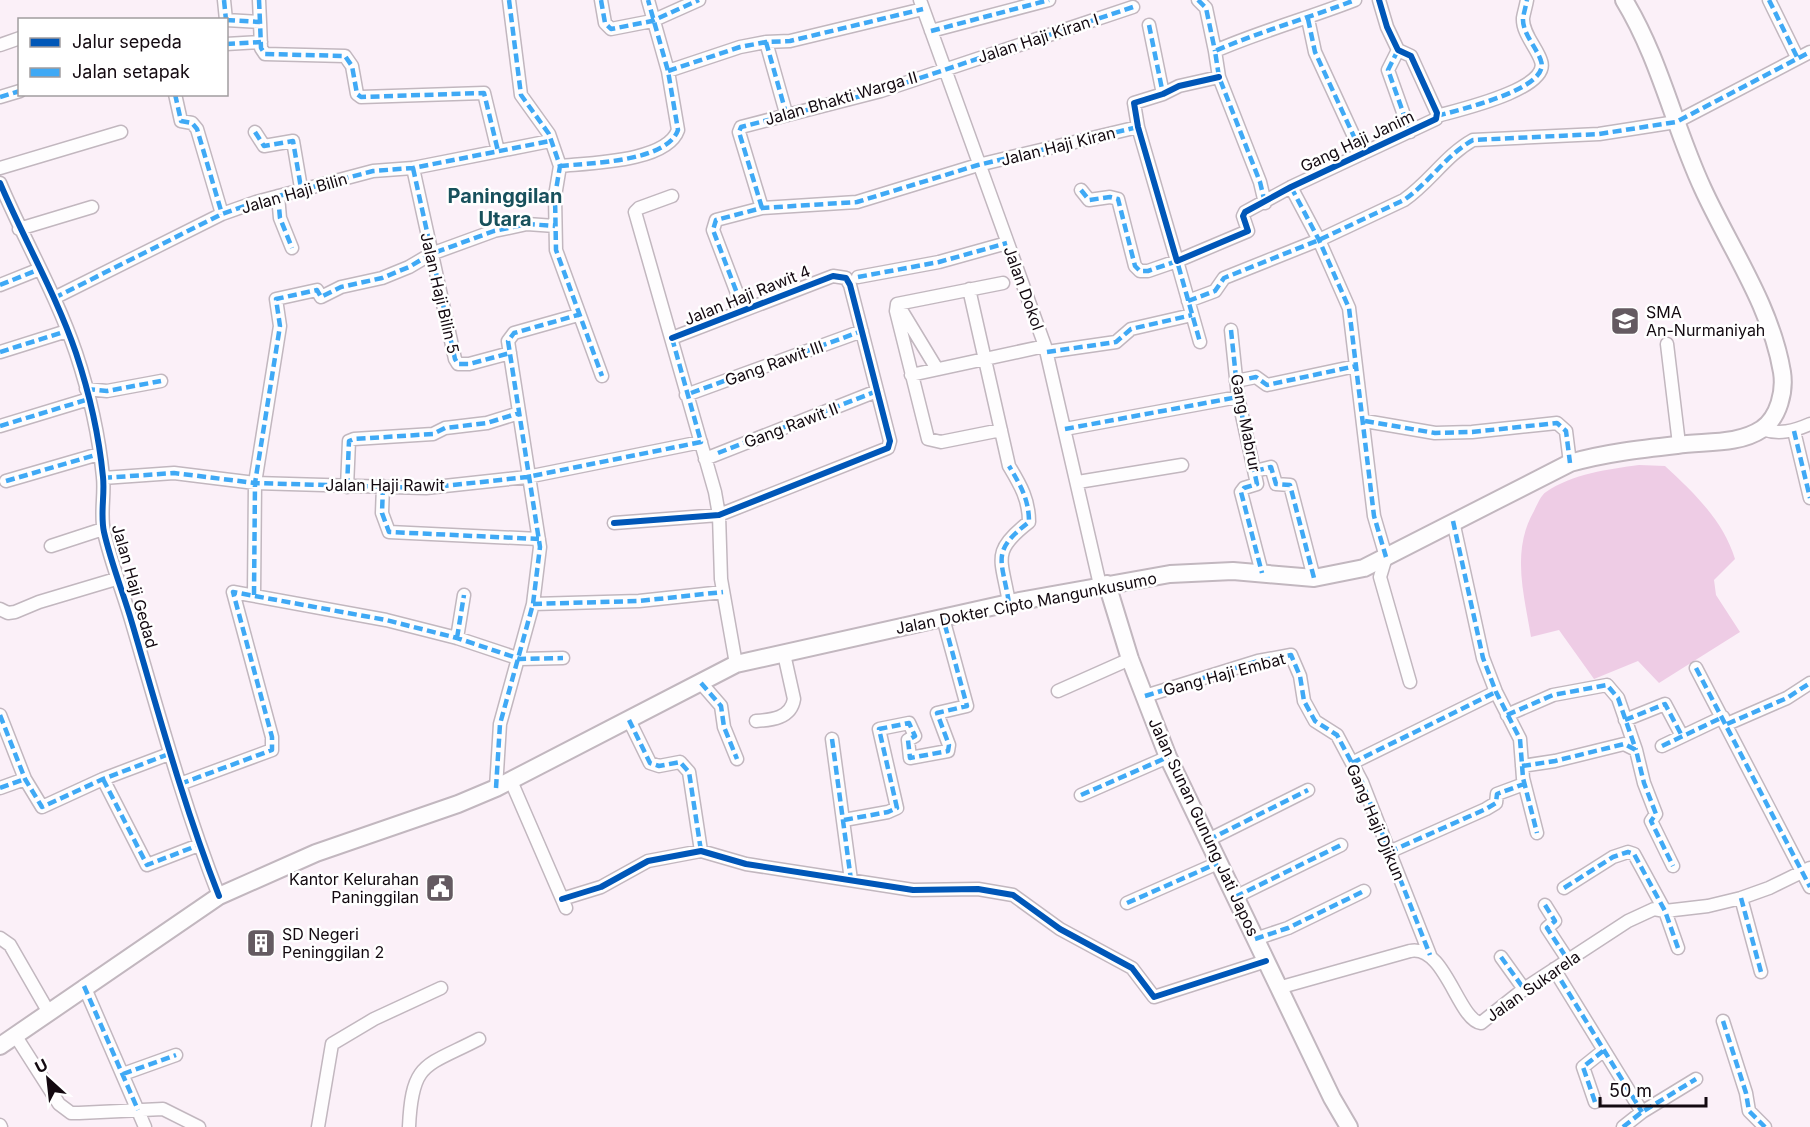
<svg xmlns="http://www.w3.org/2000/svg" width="1810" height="1127" font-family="Inter,sans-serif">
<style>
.green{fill:#eecce5}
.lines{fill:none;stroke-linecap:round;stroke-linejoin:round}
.street-casing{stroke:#c2b7bf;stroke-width:15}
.secondary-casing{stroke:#c2b7bf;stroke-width:20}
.street{stroke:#fefdfe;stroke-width:12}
.secondary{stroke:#fefdfe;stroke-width:16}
.quiet{stroke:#3fa9f5;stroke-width:4.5;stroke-dasharray:9 4.5;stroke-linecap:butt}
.cycleway-casing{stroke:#fff;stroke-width:10}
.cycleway{stroke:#0057b8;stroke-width:6}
.labels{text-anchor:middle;stroke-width:5;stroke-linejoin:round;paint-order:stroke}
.street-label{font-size:16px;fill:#130910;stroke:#fff}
.poi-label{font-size:16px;fill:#130910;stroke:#fff;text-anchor:start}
.quarter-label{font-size:20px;font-weight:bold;fill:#18515c;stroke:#fff}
</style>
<rect width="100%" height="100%" fill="#fbf0f8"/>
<path class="green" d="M 1639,465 L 1665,466 C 1694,493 1723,520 1735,559 L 1714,580 L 1716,595 L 1740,632 L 1659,683 L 1638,661 L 1594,679 L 1559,630 L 1531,637 C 1524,594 1511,551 1534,511 C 1537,505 1541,495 1546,492 C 1572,474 1609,469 1639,465 Z"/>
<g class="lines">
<g class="street-casing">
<path id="street" d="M 224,0 L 226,20
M 259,0 L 260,22
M 509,0 L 521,95 L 549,134 L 560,166 L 555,196 L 556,250 L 602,376
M 601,0 L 605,23 L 611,29 L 652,21 L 699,0
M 920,0 L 1045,346 L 1100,585
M 1198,0 L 1206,8 L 1215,51
M 1769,0 L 1797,57
M 1308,19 L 1315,52 L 1362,154
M 226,20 L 260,22 L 261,48 L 265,54 L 345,56 L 352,66 L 357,94 L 361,97 L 484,93 L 498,151
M 1149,25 L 1163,94
M 931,31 L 1049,0
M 766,42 L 786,113
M 226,44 L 261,42
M 0,45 L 20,38
M 1398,50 L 1388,70 L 1410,132
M 668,71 L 740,47 L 766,42 L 790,41 L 923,9
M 1219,77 L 1179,86 L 1163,94 L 1134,103 L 1138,127 L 1177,261 L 1248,231 L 1243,216 L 1245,212 L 1291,187 L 1436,119 L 1437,113 L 1411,56 L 1398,50 L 1387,27 L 1379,0
M 175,94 L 181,121 L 192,123 L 197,129 L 222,214
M 0,97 L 20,91
M 1437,116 C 1458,110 1551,89 1541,61 C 1537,48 1522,33 1523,18 C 1524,12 1526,6 1527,0
M 255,132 L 264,146 L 293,141 L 301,188
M 560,166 C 589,163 667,162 678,130 L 668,71 L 648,0
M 0,168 L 121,132
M 413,168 L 455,359 L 458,364 L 469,364 L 510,353
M 0,183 C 24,240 56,294 76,353 C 89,392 99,436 103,477 C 105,495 100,514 104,532 C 111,563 123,592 132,623 C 159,715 184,807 219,896
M 1291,187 L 1319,240 L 1349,308 L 1374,516 L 1386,557 L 1380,577 L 1410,682
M 1081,190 L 1089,200 L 1110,197 L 1118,199 L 1135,266 L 1140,271 L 1148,271 L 1177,261 L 1200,342
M 278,196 L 280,218 L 292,248
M 672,196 L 639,208 L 635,212 L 715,492 L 719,515 L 721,579 L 736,664
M 1265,203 L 1260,182 L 1219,77 L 1215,51 C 1261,31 1309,18 1355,0
M 762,208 L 739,132 L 741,127 L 881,91 L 1133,7
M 19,229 L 92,207
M 858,277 L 939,262 L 1007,243
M 0,285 L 40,269
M 969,289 L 1009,466 C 1021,486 1029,500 1029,522 C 990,552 1002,559 1009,603
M 54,298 L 222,214 L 256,202 L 373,171 L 413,168 L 550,141
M 1188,301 L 1215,291 L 1224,278 L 1319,240 L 1404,200 C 1430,182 1446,155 1473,140 L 1599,134 L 1676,122 L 1810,52
M 897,304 L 896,311 L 928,439 L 941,442 L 1001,430
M 897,304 L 1003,283
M 900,308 L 937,369
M 743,309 L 713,230 L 716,220 L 762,208 L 857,202 L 978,165 L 1138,127
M 1231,330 L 1238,397 L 1257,484 L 1244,488 L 1241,492 L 1262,573
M 1667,344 L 1679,444
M 0,352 L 67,331
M 1047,352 L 1116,342 L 1131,329 L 1192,315
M 911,375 L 1045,346
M 1236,381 L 1256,377 L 1267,385 L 1356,366
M 86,389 L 107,391 L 161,381
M 686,395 L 862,331
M 1365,421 L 1435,433 L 1472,432 L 1557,423 L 1566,431 L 1570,463
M 0,426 L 89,399
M 1065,429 L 1238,397
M 1762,429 C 1779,435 1794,431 1810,424
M 1794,431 L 1810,498
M 705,459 L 877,391
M 1255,471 L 1271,467 L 1276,484 L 1290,485 L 1314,578
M 103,478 L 174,473 L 255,483 L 426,488 L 527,477 L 701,442
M 6,481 L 99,454
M 1078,482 L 1182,465
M 383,486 L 382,513 L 389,532 L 539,539
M 347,487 L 349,441 L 354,439 L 433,434 L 445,428 L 487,423 L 519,413
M 1453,521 L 1483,658 L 1496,692 L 1520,739 L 1523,778 L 1537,833
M 614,523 L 719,515 L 888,448 L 890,441 L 850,285 L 846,278 L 833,276 L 672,338
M 51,546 L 103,529
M 254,595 L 255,483 L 280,326 L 276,299 L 317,290 L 321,297 L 341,287 L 382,278 L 409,267 L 431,254 L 494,231 L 527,224 L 555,226
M 533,604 L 639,601 L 723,592
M 0,609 L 8,613 L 15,612 L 39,602 L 116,579
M 457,638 L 464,595
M 1696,668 L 1810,887
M 701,683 L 721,706 L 724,727 L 737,759
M 1058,691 L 1130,659
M 1145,696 L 1258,661 L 1291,655 L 1300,676 L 1304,701 L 1315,721 L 1337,735 L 1362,782 L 1430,955
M 0,715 L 25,779 L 42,807 L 103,779 L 169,754
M 1507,715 L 1553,695 L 1607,685 L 1618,698 L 1636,750
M 629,720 L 650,763 L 659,766 L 680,762 L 689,772 L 701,851
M 1625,720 L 1665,704 L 1682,736
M 756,721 C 772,720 791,718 794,699 L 784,654
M 1727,724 L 1787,698 L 1810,683
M 832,739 L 851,880
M 1662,746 L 1723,717
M 1352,763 L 1496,692
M 1522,766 L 1555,761 L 1624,744 L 1636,750 L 1644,783 L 1656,814 L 1651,821 L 1673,866
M 103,779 L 147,865 L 199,845
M 511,781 L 566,908
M 180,784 L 272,750 L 272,737 L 233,592 L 386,620 L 457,638 L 520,659 L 563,658
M 0,788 L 25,779
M 496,788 L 500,724 L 533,604 L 540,547 L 508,341 L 514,333 L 578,315
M 1081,795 L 1168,757
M 844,820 L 888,812 L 897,808 L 879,729 L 909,723 L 915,736 L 908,740 L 910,758 L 948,751 L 949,745 L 937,713 L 967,706 L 943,618
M 1208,840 L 1308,790
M 1389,852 L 1486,809 L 1496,803 L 1497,794 L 1524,784
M 1564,888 L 1613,857 L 1628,852 L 1634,854 L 1665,911 L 1678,948
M 1235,897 L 1341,845
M 1741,898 L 1761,972
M 562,899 L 601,887 L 648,861 L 701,851 L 746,864 L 913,890 L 978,889 L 1013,895 L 1060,929 L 1132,968 L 1154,997 L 1266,961
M 1127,903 L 1218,863
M 1545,905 L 1555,921 L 1547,928 L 1568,960
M 0,938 L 10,945 L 48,1011
M 1255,939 L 1288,928 L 1364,891
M 1501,957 L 1524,989
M 1554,969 L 1642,1112
M 84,986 L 145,1127
M 1278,988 L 1410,951 C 1445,944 1458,1020 1481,1023 L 1524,989 L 1628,921 L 1654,909 L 1665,911 L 1708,906 L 1741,898 L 1769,888 L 1810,868
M 1723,1021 L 1746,1093 L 1749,1111 L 1765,1127
M 15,1035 L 59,1104 L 71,1113 L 79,1113 L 163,1109 L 199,1127
M 123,1074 L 176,1055
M 1595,1102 L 1583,1067 L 1603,1051
M 0,1125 L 1,1127
M 318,1127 L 332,1044 L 374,1019 L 441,988
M 409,1127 C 412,1061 425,1067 479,1039
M 1623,1127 L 1642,1112 L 1696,1079"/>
</g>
<g class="secondary-casing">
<path id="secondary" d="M 1107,584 L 1130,659 L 1168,757 L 1332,1098 L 1349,1127
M 0,1046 L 219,896 L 316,853 L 458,804 L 496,788 L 736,664 L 1009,603 L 1170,574 L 1233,571 L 1314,578 L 1364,568 L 1570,463 C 1605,453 1641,449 1677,445 C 1705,441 1738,445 1762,429 C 1779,417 1785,391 1782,372 C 1771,306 1730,248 1703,189 C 1674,127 1660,59 1624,0"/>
</g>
<use href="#street" class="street"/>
<use href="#secondary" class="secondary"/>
<path class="quiet" d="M 224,0 L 226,20
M 259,0 L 260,22
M 509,0 L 521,95 L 549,134 L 560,166 L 555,196 L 556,250 L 602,376
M 601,0 L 605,23 L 611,29 L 652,21 L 699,0
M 1198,0 L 1206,8 L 1215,51
M 1769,0 L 1797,57
M 1308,19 L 1315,52 L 1362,154
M 226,20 L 260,22 L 261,48 L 265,54 L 345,56 L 352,66 L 357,94 L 361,97 L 484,93 L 498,151
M 1149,25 L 1163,94
M 931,31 L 1049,0
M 766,42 L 786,113
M 226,44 L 261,42
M 1398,50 L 1388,70 L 1410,132
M 668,71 L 740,47 L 766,42 L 790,41 L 923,9
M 175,94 L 181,121 L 192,123 L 197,129 L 222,214
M 0,97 L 20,91
M 1437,116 C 1458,110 1551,89 1541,61 C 1537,48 1522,33 1523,18 C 1524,12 1526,6 1527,0
M 255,132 L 264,146 L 293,141 L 301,188
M 560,166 C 589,163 667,162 678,130 L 668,71 L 648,0
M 413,168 L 455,359 L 458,364 L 469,364 L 510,353
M 1291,187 L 1319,240 L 1349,308 L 1374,516 L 1386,557
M 1081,190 L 1089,200 L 1110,197 L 1118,199 L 1135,266 L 1140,271 L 1148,271 L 1177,261 L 1200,342
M 278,196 L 280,218 L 292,248
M 1265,203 L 1260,182 L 1219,77 L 1215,51 C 1261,31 1309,18 1355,0
M 762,208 L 739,132 L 741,127 L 881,91 L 1133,7
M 858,277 L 939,262 L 1007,243
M 0,285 L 40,269
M 54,298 L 222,214 L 256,202 L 373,171 L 413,168 L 550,141
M 1188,301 L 1215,291 L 1224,278 L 1319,240 L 1404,200 C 1430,182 1446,155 1473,140 L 1599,134 L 1676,122 L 1810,52
M 750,306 L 743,309 L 713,230 L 716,220 L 762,208 L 857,202 L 978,165 L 1138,127
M 1231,330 L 1238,397 L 1257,484 L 1244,488 L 1241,492 L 1262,573
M 0,352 L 67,331
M 1047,352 L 1116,342 L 1131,329 L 1192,315
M 1236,381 L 1256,377 L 1267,385 L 1356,366
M 86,389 L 107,391 L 161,381
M 691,393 L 862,331
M 1365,421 L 1435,433 L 1472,432 L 1557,423 L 1566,431 L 1570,463
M 0,426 L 89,399
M 1065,429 L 1238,397
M 1794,431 L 1810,498
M 718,453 L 877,391
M 1255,471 L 1271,467 L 1276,484 L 1290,485 L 1314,578
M 103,478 L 174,473 L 255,483 L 426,488 L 527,477 L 701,442 L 672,338
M 6,481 L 99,454
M 383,486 L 382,513 L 389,532 L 539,539
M 347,487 L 349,441 L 354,439 L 433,434 L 445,428 L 487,423 L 519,413
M 1453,521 L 1483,658 L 1496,692 L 1520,739 L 1523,778 L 1537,833
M 254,595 L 255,483 L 280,326 L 276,299 L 317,290 L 321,297 L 341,287 L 382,278 L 409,267 L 431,254 L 494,231 L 527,224 L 555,226
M 1009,603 C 1002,559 990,552 1029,522 C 1029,500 1021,486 1009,466
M 533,604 L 639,601 L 723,592
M 457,638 L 464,595
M 1696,668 L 1810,887
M 701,683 L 721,706 L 724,727 L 737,759
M 1145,696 L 1258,661 L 1291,655 L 1300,676 L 1304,701 L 1315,721 L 1337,735 L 1362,782 L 1430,955
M 0,715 L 25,779 L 42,807 L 103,779 L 169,754
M 1507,715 L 1553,695 L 1607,685 L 1618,698 L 1636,750
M 629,720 L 650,763 L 659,766 L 680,762 L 689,772 L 701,851
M 1625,720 L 1665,704 L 1682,736
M 1727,724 L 1787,698 L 1810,683
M 832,739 L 851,880
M 1662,746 L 1723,717
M 1352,763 L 1496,692
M 1522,766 L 1555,761 L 1624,744 L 1636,750 L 1644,783 L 1656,814 L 1651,821 L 1673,866
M 103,779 L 147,865 L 199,845
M 180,784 L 272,750 L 272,737 L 233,592 L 386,620 L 457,638 L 520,659 L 563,658
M 0,788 L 25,779
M 496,788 L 500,724 L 533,604 L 540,547 L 508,341 L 514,333 L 578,315
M 1081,795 L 1168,757
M 844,820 L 888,812 L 897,808 L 879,729 L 909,723 L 915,736 L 908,740 L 910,758 L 948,751 L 949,745 L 937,713 L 967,706 L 943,618
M 1208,840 L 1308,790
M 1389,852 L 1486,809 L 1496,803 L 1497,794 L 1524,784
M 1564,888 L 1613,857 L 1628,852 L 1634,854 L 1665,911 L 1678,948
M 1235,897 L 1341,845
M 1741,898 L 1761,972
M 1127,903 L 1218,863
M 1545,905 L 1555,921 L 1547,928 L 1568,960
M 1255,939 L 1288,928 L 1364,891
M 1501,957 L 1524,989
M 1554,969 L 1642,1112
M 84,986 L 138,1110
M 1723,1021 L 1746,1093 L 1749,1111 L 1765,1127
M 123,1074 L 176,1055
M 1595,1102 L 1583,1067 L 1603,1051
M 1623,1127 L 1642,1112 L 1696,1079"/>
<g class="cycleway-casing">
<path id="cycleway" d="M 1219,77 L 1179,86 L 1163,94 L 1134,103 L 1138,127 L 1177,261 L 1248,231 L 1243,216 L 1245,212 L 1291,187 L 1436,119 L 1437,113 L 1411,56 L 1398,50 L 1387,27 L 1379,0
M 0,183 C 24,240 56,294 76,353 C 89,392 99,436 103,477 C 105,495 100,514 104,532 C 111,563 123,592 132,623 C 159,715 184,807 219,896
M 614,523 L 719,515 L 888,448 L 890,441 L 850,285 L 846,278 L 833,276 L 672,338
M 562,899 L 601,887 L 648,861 L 701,851 L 746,864 L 913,890 L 978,889 L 1013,895 L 1060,929 L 1132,968 L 1154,997 L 1266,961"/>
</g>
<use href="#cycleway" class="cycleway"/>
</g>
<defs>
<g id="school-square" transform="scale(1.5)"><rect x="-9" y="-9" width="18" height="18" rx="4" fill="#645a61" stroke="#fff"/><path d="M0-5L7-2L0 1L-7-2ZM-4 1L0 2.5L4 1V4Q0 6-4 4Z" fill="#fff"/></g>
<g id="civic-square" transform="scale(1.5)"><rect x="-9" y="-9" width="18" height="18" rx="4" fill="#645a61" stroke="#fff"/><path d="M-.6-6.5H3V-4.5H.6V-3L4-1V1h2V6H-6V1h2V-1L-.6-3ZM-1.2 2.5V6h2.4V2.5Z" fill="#fff"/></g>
<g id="building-square" transform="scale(1.5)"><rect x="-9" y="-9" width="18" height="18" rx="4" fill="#645a61" stroke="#fff"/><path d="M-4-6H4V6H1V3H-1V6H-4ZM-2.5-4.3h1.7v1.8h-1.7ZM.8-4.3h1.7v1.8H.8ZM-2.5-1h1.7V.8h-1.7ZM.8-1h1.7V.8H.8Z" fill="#fff"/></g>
</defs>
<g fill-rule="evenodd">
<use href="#school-square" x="1625" y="321"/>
<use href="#civic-square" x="440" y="888"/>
<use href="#building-square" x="261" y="943"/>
</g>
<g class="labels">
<g class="street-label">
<text transform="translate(1038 38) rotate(-18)" y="6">Jalan Haji Kiran I</text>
<text transform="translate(841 98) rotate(-16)" y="6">Jalan Bhakti Warga II</text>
<text transform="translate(1357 141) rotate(-25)" y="6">Gang Haji Janim</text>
<text transform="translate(1058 146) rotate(-14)" y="6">Jalan Haji Kiran</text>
<text transform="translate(294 193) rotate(-16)" y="6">Jalan Haji Bilin</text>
<text transform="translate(1024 288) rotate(70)" y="6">Jalan Dokol</text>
<text transform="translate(440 293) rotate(77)" y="6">Jalan Haji Bilin 5</text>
<text transform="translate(747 295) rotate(-22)" y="6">Jalan Haji Rawit 4</text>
<text transform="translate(774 363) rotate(-20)" y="6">Gang Rawit III</text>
<text transform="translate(1246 423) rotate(79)" y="6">Gang Mabrur</text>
<text transform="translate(791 425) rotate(-21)" y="6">Gang Rawit II</text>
<text x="385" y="491">Jalan Haji Rawit</text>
<text transform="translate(135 586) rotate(74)" y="6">Jalan Haji Gedad</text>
<text transform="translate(1026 603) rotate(-11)" y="6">Jalan Dokter Cipto Mangunkusumo</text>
<text transform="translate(1224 674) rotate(-15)" y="6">Gang Haji Embat</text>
<text transform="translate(1376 822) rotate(67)" y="6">Gang Haji Djikun</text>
<text transform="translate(1204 827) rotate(65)" y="6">Jalan Sunan Gunung Jati Japos</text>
<text transform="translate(1533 986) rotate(-35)" y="6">Jalan Sukarela</text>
</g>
<g class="poi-label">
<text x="1646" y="318">SMA<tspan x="1646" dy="18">An-Nurmaniyah</tspan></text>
<text x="419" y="885" text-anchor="end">Kantor Kelurahan<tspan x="419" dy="18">Paninggilan</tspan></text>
<text x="282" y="940">SD Negeri<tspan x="282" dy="18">Peninggilan 2</tspan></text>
</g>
<g class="quarter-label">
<text x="505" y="203">Paninggilan<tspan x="505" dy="23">Utara</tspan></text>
</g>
</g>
<rect x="18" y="18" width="210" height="78" fill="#ffffff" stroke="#a19d9f" stroke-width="1.5"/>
<rect x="30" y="38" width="30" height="9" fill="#0057b8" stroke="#a19d9f" stroke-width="1.5"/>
<text x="72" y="48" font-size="18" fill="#130910">Jalur sepeda</text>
<rect x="30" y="68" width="30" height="9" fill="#3fa9f5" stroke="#a19d9f" stroke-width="1.5"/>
<text x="72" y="78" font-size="18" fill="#130910">Jalan setapak</text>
<g transform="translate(48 1079) rotate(333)" stroke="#ffffff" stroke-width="4.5" paint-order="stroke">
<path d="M0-4.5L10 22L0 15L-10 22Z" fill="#130910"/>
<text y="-9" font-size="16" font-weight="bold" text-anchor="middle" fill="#130910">U</text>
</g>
<path d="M1600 1097v9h106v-9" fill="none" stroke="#130910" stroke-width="3"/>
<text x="1609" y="1097" font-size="18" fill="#130910" stroke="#ffffff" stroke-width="4.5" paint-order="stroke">50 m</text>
</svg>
